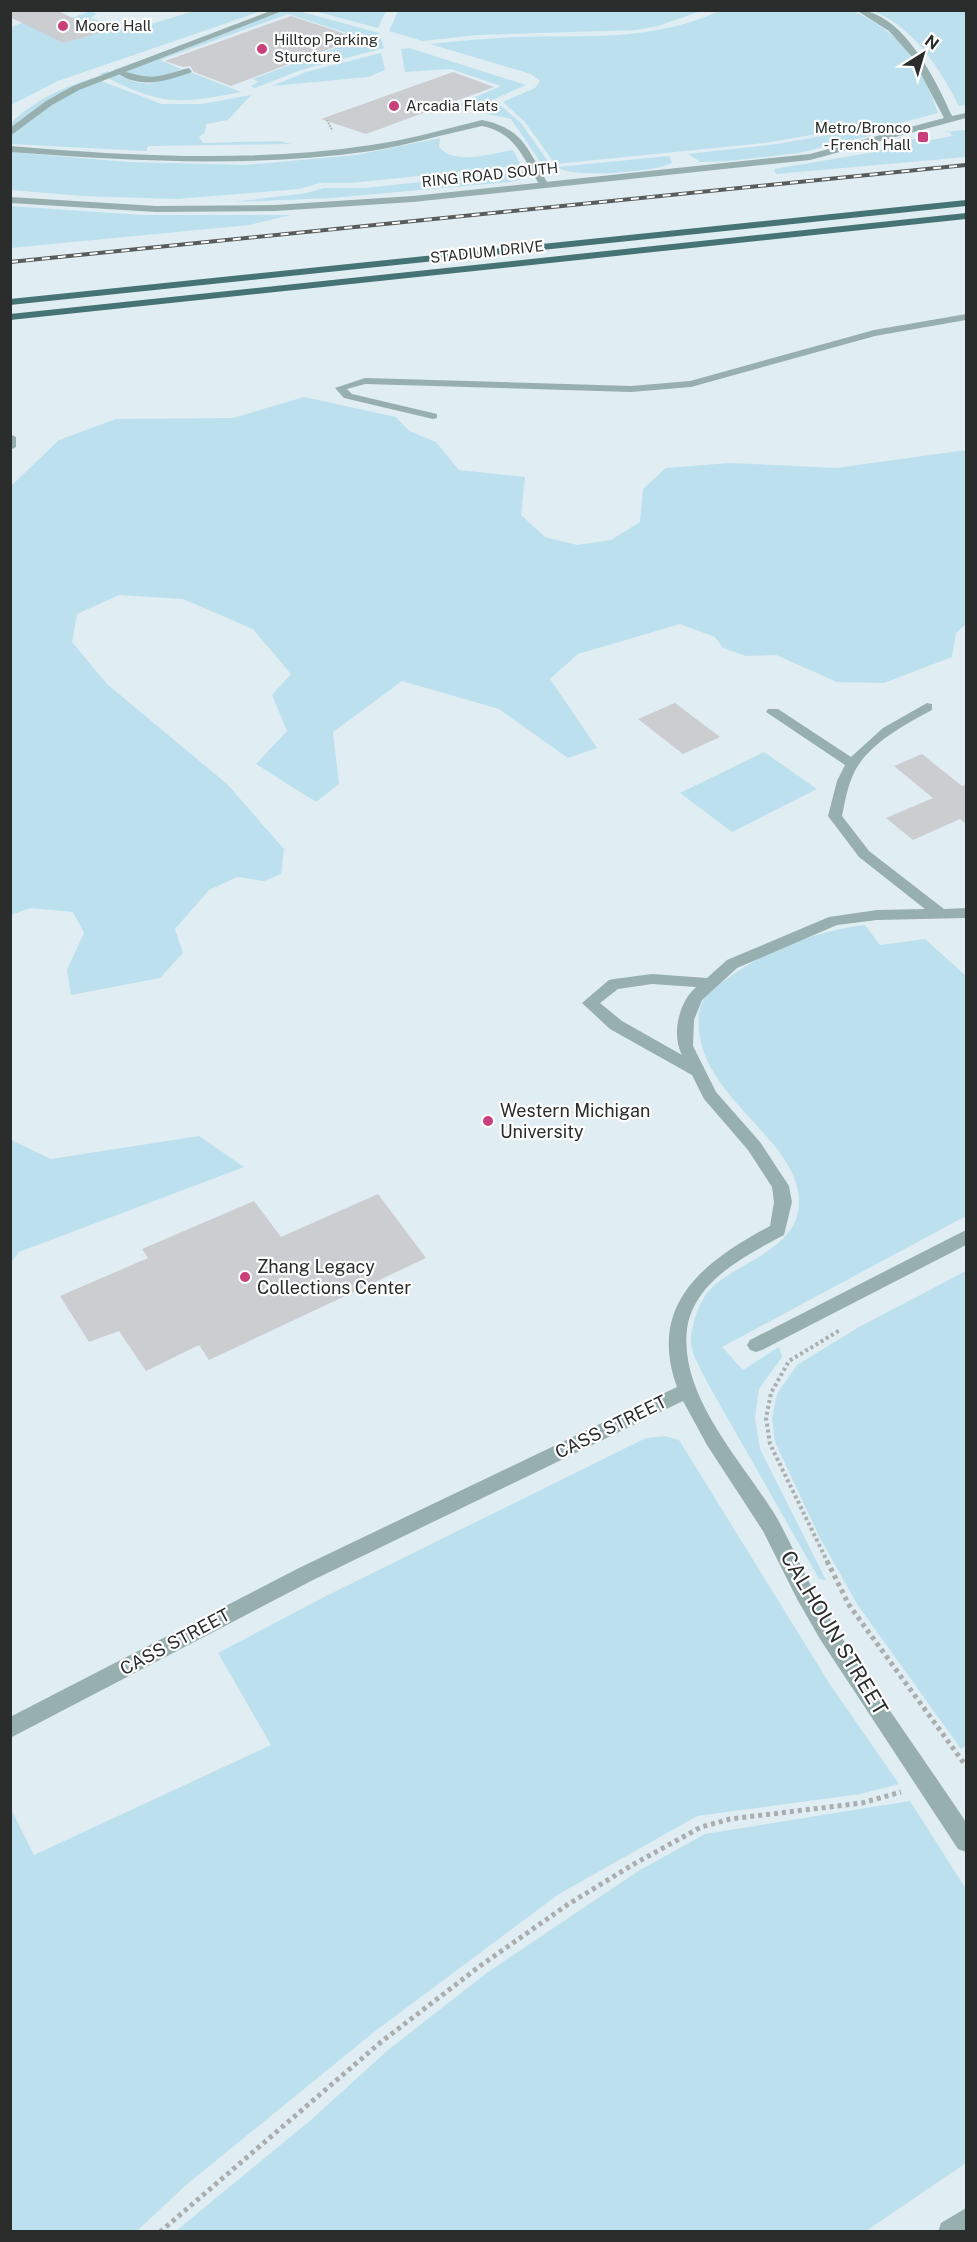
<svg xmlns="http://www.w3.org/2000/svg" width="977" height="2242" font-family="'Public Sans',sans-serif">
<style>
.built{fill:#e0edf2}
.green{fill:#bce0ee}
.building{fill:#cbcdd1}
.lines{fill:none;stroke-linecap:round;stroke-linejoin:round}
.path-far2{stroke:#aaaeaf;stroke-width:2;stroke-dasharray:1.5 1.5;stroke-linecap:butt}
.path-far1{stroke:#aaaeaf;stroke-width:4;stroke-dasharray:3 3;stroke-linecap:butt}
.path{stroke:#aaaeaf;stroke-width:5;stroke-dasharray:4 4;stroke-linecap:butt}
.service{fill:#97afaf;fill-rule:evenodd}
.pedestrian{fill:#97afaf;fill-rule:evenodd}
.minor{fill:#97afaf;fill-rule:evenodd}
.primary{fill:#467373;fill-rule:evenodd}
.rail-casing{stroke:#595c5c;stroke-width:4}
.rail{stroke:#fff;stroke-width:2;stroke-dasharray:8;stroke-linecap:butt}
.poi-dot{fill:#c83f7a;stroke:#fff;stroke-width:2}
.labels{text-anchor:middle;stroke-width:4.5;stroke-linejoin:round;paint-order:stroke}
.far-poi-label{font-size:15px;fill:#2b2d2d;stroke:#fff;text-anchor:start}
.far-street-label{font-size:15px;fill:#2b2d2d;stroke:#fff}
.poi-label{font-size:18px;fill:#2b2d2d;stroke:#fff;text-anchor:start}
.street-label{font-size:18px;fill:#2b2d2d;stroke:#fff}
.near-street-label{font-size:21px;fill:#2b2d2d;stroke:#fff}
</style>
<rect width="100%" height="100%" fill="#f2f7f9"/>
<path class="built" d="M 11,11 L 966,11 L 966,2231 L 11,2231 Z"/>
<path class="green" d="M 90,11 L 97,14 L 90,18 L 131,30 L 194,11 L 262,11 L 58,81 L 11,105 L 10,28 L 35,17 L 72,18 Z
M 284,11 L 299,11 L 379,33 L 384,48 L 301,70 L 255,88 L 251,86 L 258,82 L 253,79 L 362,38 L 288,14 L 160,60 L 181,69 C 154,82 141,79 113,70 Z
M 314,11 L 386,11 L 378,28 Z
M 398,11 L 398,10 L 701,11 L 658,26 L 636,30 L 477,35 L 423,41 L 389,31 Z
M 719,11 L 853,11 C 902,33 921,64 938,113 L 866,132 L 828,132 L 765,143 L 555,164 L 525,122 L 503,102 L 535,88 L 540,81 L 531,74 L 430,44 C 459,41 488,38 516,37 C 588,35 651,42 719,11 Z
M 873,11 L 966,11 L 966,105 L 959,106 C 940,69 914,27 873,11 Z
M 409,48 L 526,85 L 474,108 L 457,105 L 501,86 L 451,69 L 405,72 L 401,49 Z
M 381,53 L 385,70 L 368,77 L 272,86 L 306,72 Z
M 108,71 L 135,82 L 148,84 L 190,72 L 241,92 C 174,105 161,105 100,74 Z
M 93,78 L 162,104 L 202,104 L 251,95 L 228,120 L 206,124 L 205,133 L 199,137 L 203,143 L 279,141 L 291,144 L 148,146 L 146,151 L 11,144 L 11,123 C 35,100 61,88 93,78 Z
M 499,104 L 521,123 L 549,163 L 541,163 L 511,119 L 479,112 Z
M 966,130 L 966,157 L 776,174 L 774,169 L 869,153 L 913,139 L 926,141 L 952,136 L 949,132 L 942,132 Z
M 839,133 L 873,135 L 799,153 L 729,161 L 701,162 L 688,154 L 777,144 Z
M 440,138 L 439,147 C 455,166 492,153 513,150 L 521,165 L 351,183 L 320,183 L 299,189 L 176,199 L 82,196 L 11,190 L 10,152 L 128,162 L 245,165 L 356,155 Z
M 669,156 L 672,163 C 656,172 571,179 558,167 Z
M 524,171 L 522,179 L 510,182 L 331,198 L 233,202 L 307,193 L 324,188 L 365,188 Z
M 10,206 L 142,215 L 291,215 L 249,225 L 11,248 Z
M 304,397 L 396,417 L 409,431 L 436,442 L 459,470 L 525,477 L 521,515 L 545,537 L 577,545 L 611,540 L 640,522 L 643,489 L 666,468 L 730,463 L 836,468 L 966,450 L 966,624 L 956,633 L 952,657 L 884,683 L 837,682 L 776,655 L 746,656 L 723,648 L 715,637 L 680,624 L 578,654 L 550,679 L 597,748 L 568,758 L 499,709 L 402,681 L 333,732 L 339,784 L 316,802 L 256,764 L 287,731 L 272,695 L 291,674 L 253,629 L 183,599 L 119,595 L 77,614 L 72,642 L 107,684 L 227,784 L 284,849 L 281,874 L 264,881 L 237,877 L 209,890 L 175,929 L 183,953 L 160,978 L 71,995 L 67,970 L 84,933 L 73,912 L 31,908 L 11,915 L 11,486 L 59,440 L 116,419 L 233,418 Z
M 764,752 L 817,789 L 732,832 L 680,793 Z
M 865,925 L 880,945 L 925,939 L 966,976 L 966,1216 L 722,1347 L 743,1370 L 779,1347 L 782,1357 L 759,1389 L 755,1418 L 760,1449 L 826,1580 L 819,1579 L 707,1382 C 702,1371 695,1360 692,1349 C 690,1340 691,1331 694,1322 C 696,1313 701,1301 707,1293 C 732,1262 796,1253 799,1205 C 802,1142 706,1102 699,1031 C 698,1021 698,1010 703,1000 C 709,990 725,980 734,974 C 771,948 821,930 865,925 Z
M 199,1136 L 244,1167 L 19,1252 L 11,1263 L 11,1140 L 51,1159 Z
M 966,1271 L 966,1745 L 961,1749 L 857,1604 L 819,1536 L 775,1442 L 772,1418 L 777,1394 L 797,1365 L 859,1327 Z
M 665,1436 L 679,1440 L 831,1686 L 899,1784 L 860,1794 L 697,1816 L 559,1894 L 374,2032 L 186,2185 L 137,2231 L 11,2231 L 11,1809 L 34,1855 L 271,1745 L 218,1653 L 324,1597 L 646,1438 Z
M 910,1801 L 966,1889 L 966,2163 L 866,2231 L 176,2231 L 312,2119 L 388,2050 L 488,1972 L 640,1870 L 705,1834 Z"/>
<path class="building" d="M 10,10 L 56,10 L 102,32 L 63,43 L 10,17 Z
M 291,16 L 358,38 L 231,86 L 194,72 L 190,66 L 183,67 L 165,61 Z
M 453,72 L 494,87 L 366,134 L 321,119 Z
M 675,703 L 720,737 L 683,754 L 638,719 Z
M 922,754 L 962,786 L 966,784 L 966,824 L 960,819 L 913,840 L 886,818 L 933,798 L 894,766 Z
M 378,1194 L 426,1258 L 209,1360 L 199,1345 L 146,1371 L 119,1331 L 89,1342 L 60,1296 L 148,1258 L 142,1249 L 254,1201 L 281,1237 Z"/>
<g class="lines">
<path class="path-far2" d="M 327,120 L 332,130"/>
<path class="path-far1" d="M 828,1563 L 770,1444 L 766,1418 L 771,1393 L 789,1361 L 840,1330"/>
<path class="path" d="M 827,1561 L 849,1605 L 966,1766
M 160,2232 L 381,2042 L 480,1966 L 567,1905 L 634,1864 L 701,1827 L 730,1819 L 862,1803 L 901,1792"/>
<path class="service" d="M 189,68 L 192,72 C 167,81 139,90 116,72 L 120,70 C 155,81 155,77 189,68 Z
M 482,120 C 525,129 527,150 549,185 L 547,187 L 541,187 C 523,159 517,133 482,126 C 445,134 408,145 371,151 C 251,168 130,161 10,152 L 10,146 C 130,156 251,163 371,145 C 408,140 445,129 482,120 Z
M 966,314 L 966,320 L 875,336 L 691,387 L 631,392 L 365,384 L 347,389 L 352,394 L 437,414 L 437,418 L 433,419 L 344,398 L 335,388 L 365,378 L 631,386 L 690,381 L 874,330 Z
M 10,434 L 16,437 L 16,447 L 10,450 Z
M 927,703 L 932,704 L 932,710 C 904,725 866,745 853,775 C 847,788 845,802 842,816 L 869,851 L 944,909 L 966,908 L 966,918 L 877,920 L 837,925 L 737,968 L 702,1000 L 694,1020 L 693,1046 L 716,1092 L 760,1142 L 789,1186 L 792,1202 L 784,1235 C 746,1255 694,1281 687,1329 C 679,1398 744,1463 777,1518 C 791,1543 802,1570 816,1595 C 862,1674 916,1747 966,1822 L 966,1852 L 958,1849 L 820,1639 L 797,1599 L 763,1531 L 707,1445 L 683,1401 L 313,1580 L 10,1738 L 10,1717 L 299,1568 L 677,1387 C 647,1304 704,1261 770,1226 L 774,1202 L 772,1187 L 748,1150 L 704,1099 L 692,1075 L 610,1029 L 582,1003 L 609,980 L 614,979 L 652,974 L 707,978 L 727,960 L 829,917 L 877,910 L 925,909 L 859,857 L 828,816 L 837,781 L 845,765 L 766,712 L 768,709 L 778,709 L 851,757 L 883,728 ZM 652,984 L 696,987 C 679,1002 671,1034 682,1055 L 622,1021 L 600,1003 L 618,989 Z"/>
<path class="pedestrian" d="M 966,1230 L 966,1245 L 762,1350 L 756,1352 L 750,1350 L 747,1345 L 750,1340 Z
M 966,2208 L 966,2232 L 938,2232 L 941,2223 Z"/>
<path class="minor" d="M 273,10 L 285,10 L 79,90 L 52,105 L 10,136 L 10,128 L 46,101 L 73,86 Z
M 856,10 C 902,10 936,80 952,116 L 966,113 L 966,118 L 810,160 L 413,202 L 275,211 L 156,212 L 10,203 L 10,197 L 156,206 L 275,205 L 413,196 L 810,154 L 944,118 L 912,57 L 889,31 Z"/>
<path class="primary" d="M 966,200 L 966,206 L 10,305 L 10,299 Z
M 966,213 L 966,219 L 10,320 L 10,314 Z"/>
<g class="rail-casing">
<path id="rail" d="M 10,262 L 966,165"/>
</g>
<use href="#rail" class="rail"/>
</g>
<g class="poi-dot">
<circle cx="63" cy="26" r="6"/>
<circle cx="262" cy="49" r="6"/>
<circle cx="394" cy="106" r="6"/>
<rect x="917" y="131" width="12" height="12" rx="3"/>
<circle cx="488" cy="1121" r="6"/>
<circle cx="245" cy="1277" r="6"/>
</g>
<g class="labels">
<g class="far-poi-label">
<text x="75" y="31">Moore Hall</text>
<text x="274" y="45">Hilltop Parking<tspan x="274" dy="17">Sturcture</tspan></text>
<text x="406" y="111">Arcadia Flats</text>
<text x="911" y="133" text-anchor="end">Metro/Bronco<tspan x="911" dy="17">- French Hall</tspan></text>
</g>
<g class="far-street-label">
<text transform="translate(490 175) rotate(-6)" y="5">RING ROAD SOUTH</text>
<text transform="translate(487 252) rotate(-6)" y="5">STADIUM DRIVE</text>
</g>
<g class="poi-label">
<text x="500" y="1117">Western Michigan<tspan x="500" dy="21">University</tspan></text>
<text x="257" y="1273">Zhang Legacy<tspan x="257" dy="21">Collections Center</tspan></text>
</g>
<g class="street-label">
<text transform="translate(611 1427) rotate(-26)" y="6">CASS STREET</text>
<text transform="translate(175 1642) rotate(-28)" y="6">CASS STREET</text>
</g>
<g class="near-street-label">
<text transform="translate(834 1633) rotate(59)" y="7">CALHOUN STREET</text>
</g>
</g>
<rect width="977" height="2242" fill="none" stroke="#2b2d2d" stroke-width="24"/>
<g transform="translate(923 54) rotate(37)" stroke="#ffffff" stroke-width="4.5" paint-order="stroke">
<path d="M0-4.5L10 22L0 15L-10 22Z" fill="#2b2d2d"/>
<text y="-9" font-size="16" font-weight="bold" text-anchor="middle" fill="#2b2d2d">N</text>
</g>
</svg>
